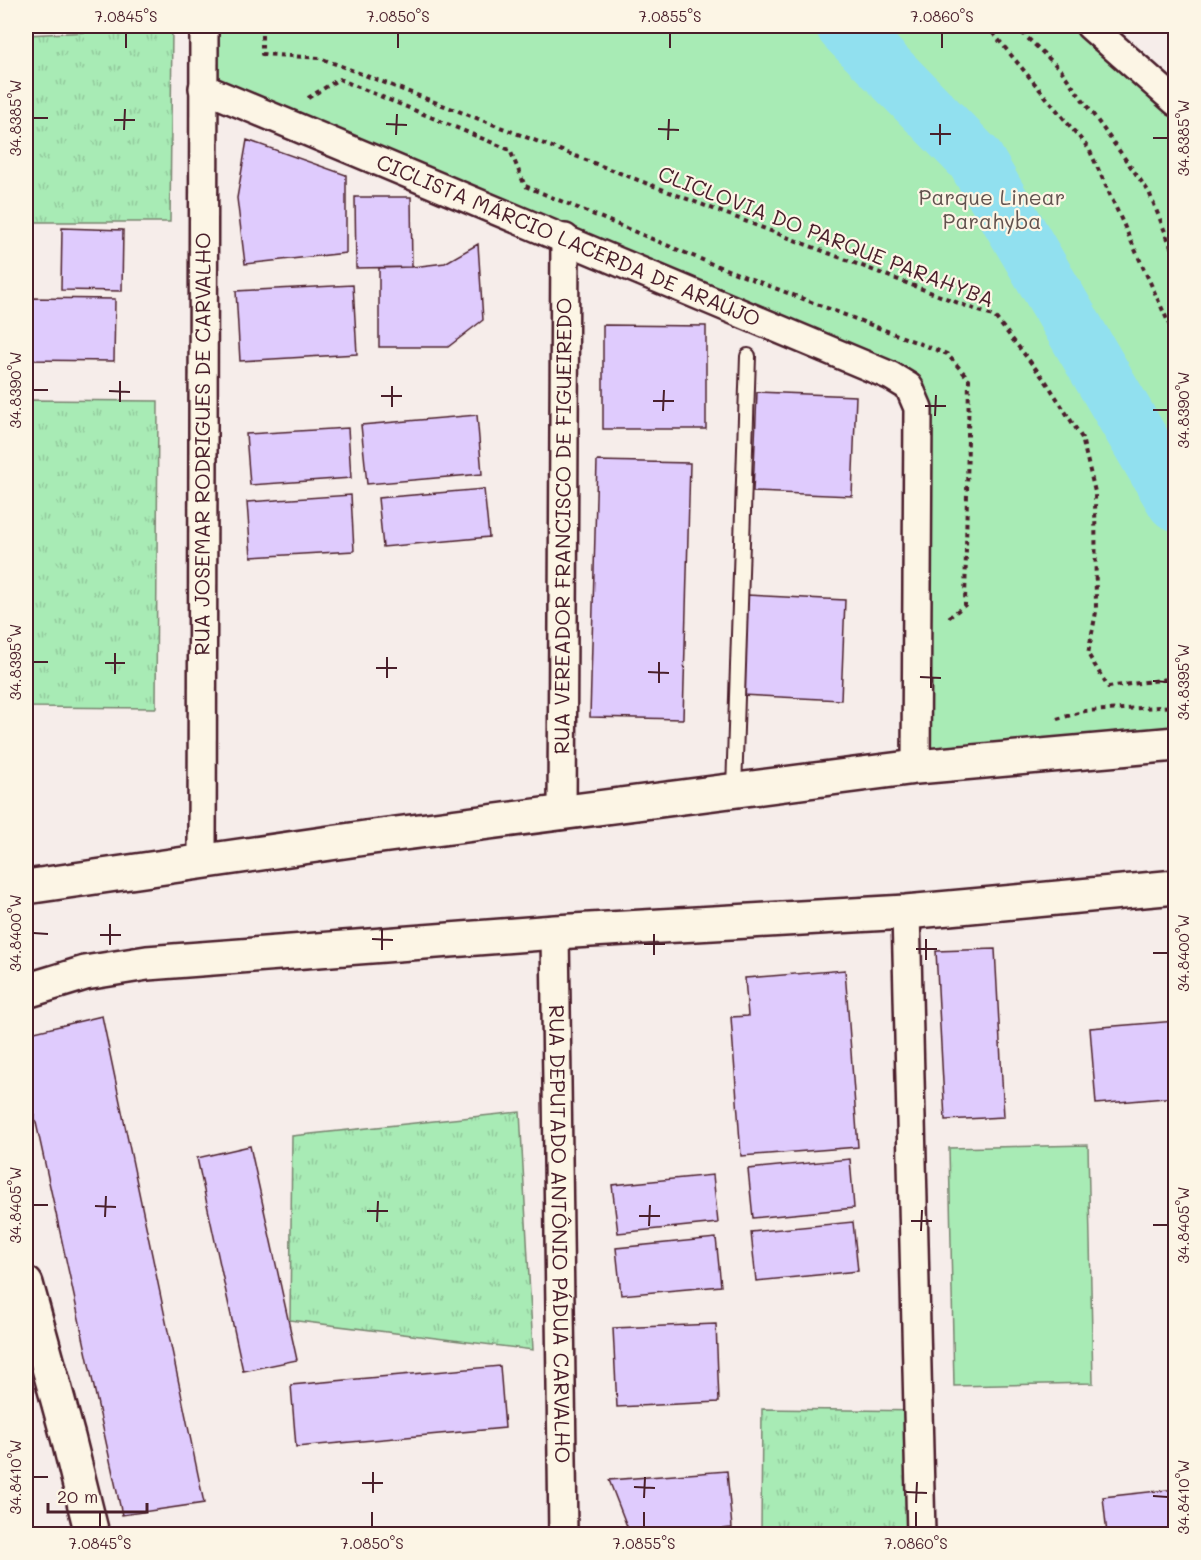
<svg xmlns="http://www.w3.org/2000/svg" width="1201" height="1560" font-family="Mali,sans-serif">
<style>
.grass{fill:url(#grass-tufts);stroke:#798570;stroke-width:1.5}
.park{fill:#a8ebb5;stroke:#798570;stroke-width:1.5}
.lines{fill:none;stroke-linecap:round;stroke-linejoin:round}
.river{stroke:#91e0ef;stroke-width:58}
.building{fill:#dfcbfd;stroke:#4a1f2b;stroke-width:1.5}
.service-casing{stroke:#4a1f2b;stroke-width:18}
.minor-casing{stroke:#4a1f2b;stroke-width:32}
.secondary-casing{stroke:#4a1f2b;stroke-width:38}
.path{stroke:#4a1f2b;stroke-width:4;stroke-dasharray:4.5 4.5;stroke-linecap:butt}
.service{stroke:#fcf5e5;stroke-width:14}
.minor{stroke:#fcf5e5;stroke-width:27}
.secondary{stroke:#fcf5e5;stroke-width:33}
.ticks{fill:none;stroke:#4a1f2b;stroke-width:2}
.labels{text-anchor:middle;stroke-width:4.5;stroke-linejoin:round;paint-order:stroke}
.park-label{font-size:21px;fill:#62524e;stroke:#fcf5e5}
.street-label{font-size:21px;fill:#4a1f2b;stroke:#fcf5e5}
.neatline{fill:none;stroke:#4a1f2b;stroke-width:2}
.ticks-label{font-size:15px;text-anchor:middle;fill:#4a1f2b}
</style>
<defs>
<pattern id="grass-tufts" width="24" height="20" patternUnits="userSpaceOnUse" patternTransform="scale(1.5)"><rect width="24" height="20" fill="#a8ebb5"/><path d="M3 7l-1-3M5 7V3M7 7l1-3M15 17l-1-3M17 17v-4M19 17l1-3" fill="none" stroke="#92c99c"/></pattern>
</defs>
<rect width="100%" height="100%" fill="#f6edea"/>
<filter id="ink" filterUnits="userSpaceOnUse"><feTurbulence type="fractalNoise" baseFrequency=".0167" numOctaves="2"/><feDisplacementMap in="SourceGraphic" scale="12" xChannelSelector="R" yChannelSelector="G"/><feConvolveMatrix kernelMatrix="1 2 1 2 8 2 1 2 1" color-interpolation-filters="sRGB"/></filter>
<g filter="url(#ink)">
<path class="grass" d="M 172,28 L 170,222 L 26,222 L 26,35 Z
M 26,400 L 158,401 L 156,708 L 26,707 Z
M 520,1112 L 533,1350 L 290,1320 L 292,1136 Z
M 762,1409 L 931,1411 L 929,1534 L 761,1534 Z"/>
<path class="park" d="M 201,26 L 1082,26 L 1175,102 L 1175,742 L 922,766 L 921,380 L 200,81 Z
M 1088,1145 L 1093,1383 L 954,1386 L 949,1148 Z"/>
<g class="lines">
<path class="river" d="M 845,26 L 975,159 L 1176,502"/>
</g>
<path class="building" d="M 247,140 L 346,175 L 346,253 L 245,264 L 237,198 Z
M 355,197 L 411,197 L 412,267 L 356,268 Z
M 62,228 L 123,230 L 122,291 L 61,290 Z
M 478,244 L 483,320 L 448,347 L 379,347 L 379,268 L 412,267 L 445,263 Z
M 353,285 L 357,354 L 240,361 L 236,291 Z
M 26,298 L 115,299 L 114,361 L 26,360 Z
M 603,325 L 706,326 L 706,429 L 603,429 Z
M 757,392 L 856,396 L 852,496 L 753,492 Z
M 477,415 L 482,474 L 367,484 L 361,425 Z
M 348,428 L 351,478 L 250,485 L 246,434 Z
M 597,461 L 690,463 L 683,719 L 590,717 Z
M 484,489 L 489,537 L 383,547 L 378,498 Z
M 351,495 L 354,551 L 251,557 L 247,502 Z
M 747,595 L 845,600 L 841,700 L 742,695 Z
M 995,949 L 1004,1117 L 945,1120 L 936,951 Z
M 845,970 L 858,1147 L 741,1156 L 731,1017 L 748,1016 L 745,978 Z
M 102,1016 L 204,1503 L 122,1515 L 26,1077 L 26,1034 Z
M 1176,1021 L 1176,1097 L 1096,1104 L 1090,1028 Z
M 250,1146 L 297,1360 L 243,1371 L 197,1158 Z
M 850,1159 L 854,1208 L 753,1218 L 748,1169 Z
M 713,1175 L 718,1223 L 618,1233 L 612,1185 Z
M 853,1222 L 858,1271 L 756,1281 L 751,1232 Z
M 716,1238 L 721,1286 L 621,1295 L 616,1248 Z
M 716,1324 L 719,1402 L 617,1407 L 613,1328 Z
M 500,1366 L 505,1428 L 296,1447 L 291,1385 Z
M 727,1471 L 732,1528 L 670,1534 L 630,1534 L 609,1480 Z
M 1176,1489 L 1176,1530 L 1139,1534 L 1107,1534 L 1103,1497 Z
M 389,1526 L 390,1534 L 292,1534 Z"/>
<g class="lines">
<g class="service-casing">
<path id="service" d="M 734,790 L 748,356"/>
</g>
<g class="minor-casing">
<g id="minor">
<path d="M 1090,26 L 1176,102"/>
<path id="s1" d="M 203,88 L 891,376 L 909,387 L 918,408 L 916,767"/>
<path id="s2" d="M 562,812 L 565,238"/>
<path id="s3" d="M 202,861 L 204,26"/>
<path d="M 906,912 L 921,1534"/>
<path id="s4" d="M 555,932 L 563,1534"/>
</g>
</g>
<g class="secondary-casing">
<path id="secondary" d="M 26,887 L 365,838 L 916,767 L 1176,744
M 26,991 L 85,973 L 147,963 L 555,932 L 906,912 L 1176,887
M 26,1284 L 68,1437 L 92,1534"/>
</g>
<path class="path" d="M 262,26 L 262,54 L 320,58 L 995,317 L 1047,383 L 1082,438 L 1095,492 L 1096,612 L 1088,654 L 1108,687 L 1176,678
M 987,26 L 1089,149 L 1176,339
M 1015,26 L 1061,70 L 1149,192 L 1176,259
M 308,98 L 339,79 L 510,150 L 525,186 L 712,264 L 947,354 L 969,379 L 965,605 L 947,619
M 1057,719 L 1085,711 L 1176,706"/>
<use href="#service" class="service"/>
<use href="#minor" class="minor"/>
<use href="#secondary" class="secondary"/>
</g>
</g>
<path class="ticks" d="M 126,48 L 126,33M 398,48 L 398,33M 670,48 L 670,33M 942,48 L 942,33M 33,118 L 48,118M 114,120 L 135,120M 386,124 L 407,125M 658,129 L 679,130M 124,130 L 125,109M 930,134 L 951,134M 396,135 L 397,114M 1153,138 L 1168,138M 668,140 L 669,119M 940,145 L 940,124M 33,390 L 48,390M 109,391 L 130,392M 381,396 L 402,396M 653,401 L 674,401M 120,402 L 120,381M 925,406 L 946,406M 392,407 L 392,386M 1153,410 L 1168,410M 663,411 L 664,390M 935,416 L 936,395M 33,662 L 48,662M 105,663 L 125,663M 376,668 L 397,668M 648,672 L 669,673M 115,674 L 115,653M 920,677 L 941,678M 387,678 L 387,657M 1153,681 L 1168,682M 659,683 L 659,662M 931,688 L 931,667M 33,933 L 48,934M 100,935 L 121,935M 372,939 L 393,940M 644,944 L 665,944M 110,945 L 110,924M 916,949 L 937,949M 382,950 L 382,929M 1153,953 L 1168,953M 654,955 L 654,934M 926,960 L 926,939M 33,1205 L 48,1205M 95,1206 L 116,1207M 367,1211 L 388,1211M 639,1216 L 660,1216M 105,1217 L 106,1196M 911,1221 L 932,1221M 377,1222 L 378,1201M 1153,1225 L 1168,1225M 649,1226 L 650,1205M 921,1231 L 922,1210M 33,1477 L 48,1477M 362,1483 L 383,1483M 634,1487 L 655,1488M 906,1492 L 927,1493M 373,1493 L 373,1472M 1153,1496 L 1168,1497M 644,1498 L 645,1477M 916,1503 L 917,1482M 100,1527 L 100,1512M 372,1527 L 372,1512M 644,1527 L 644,1512M 916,1527 L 916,1512"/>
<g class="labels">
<g class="park-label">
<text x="992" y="205">Parque Linear<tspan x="992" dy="24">Parahyba</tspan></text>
</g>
<g class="street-label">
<text transform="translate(826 237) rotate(21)" y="7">CLICLOVIA DO PARQUE PARAHYBA</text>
<text dy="7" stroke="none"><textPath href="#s1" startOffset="396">CICLISTA MÁRCIO LACERDA DE ARAÚJO</textPath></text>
<text dy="7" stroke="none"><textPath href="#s3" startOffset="417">RUA JOSEMAR RODRIGUES DE CARVALHO</textPath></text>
<text dy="7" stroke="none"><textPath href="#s2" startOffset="286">RUA VEREADOR FRANCISCO DE FIGUEIREDO</textPath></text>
<text dy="7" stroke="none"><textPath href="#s4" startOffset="302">RUA DEPUTADO ANTÔNIO PÁDUA CARVALHO</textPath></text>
</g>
</g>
<rect width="1201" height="1560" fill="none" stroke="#fcf5e5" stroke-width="66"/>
<path d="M48 1503v9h99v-9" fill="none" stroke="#4a1f2b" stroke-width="3"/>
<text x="57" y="1503" font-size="18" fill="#4a1f2b" stroke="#fcf5e5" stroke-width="4.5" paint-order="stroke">20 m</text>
<rect x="33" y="33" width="1135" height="1494" class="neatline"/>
<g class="ticks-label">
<text x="126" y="22">7.0845°S</text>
<text x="398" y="22">7.0850°S</text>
<text x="670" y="22">7.0855°S</text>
<text x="942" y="22">7.0860°S</text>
<text transform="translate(16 118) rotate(-90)" y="5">34.8385°W</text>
<text transform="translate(1184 138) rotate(-90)" y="5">34.8385°W</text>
<text transform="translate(16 390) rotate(-90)" y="5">34.8390°W</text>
<text transform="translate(1184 410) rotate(-90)" y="5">34.8390°W</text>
<text transform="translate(16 662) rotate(-90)" y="5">34.8395°W</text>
<text transform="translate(1184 682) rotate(-90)" y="5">34.8395°W</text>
<text transform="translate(16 933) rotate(-90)" y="5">34.8400°W</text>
<text transform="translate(1184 953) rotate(-90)" y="5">34.8400°W</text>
<text transform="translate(16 1205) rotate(-90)" y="5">34.8405°W</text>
<text transform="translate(1184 1225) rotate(-90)" y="5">34.8405°W</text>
<text transform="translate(16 1477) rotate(-90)" y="5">34.8410°W</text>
<text transform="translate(1184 1497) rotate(-90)" y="5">34.8410°W</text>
<text x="100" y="1549">7.0845°S</text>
<text x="372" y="1549">7.0850°S</text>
<text x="644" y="1549">7.0855°S</text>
<text x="916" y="1549">7.0860°S</text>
</g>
</svg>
